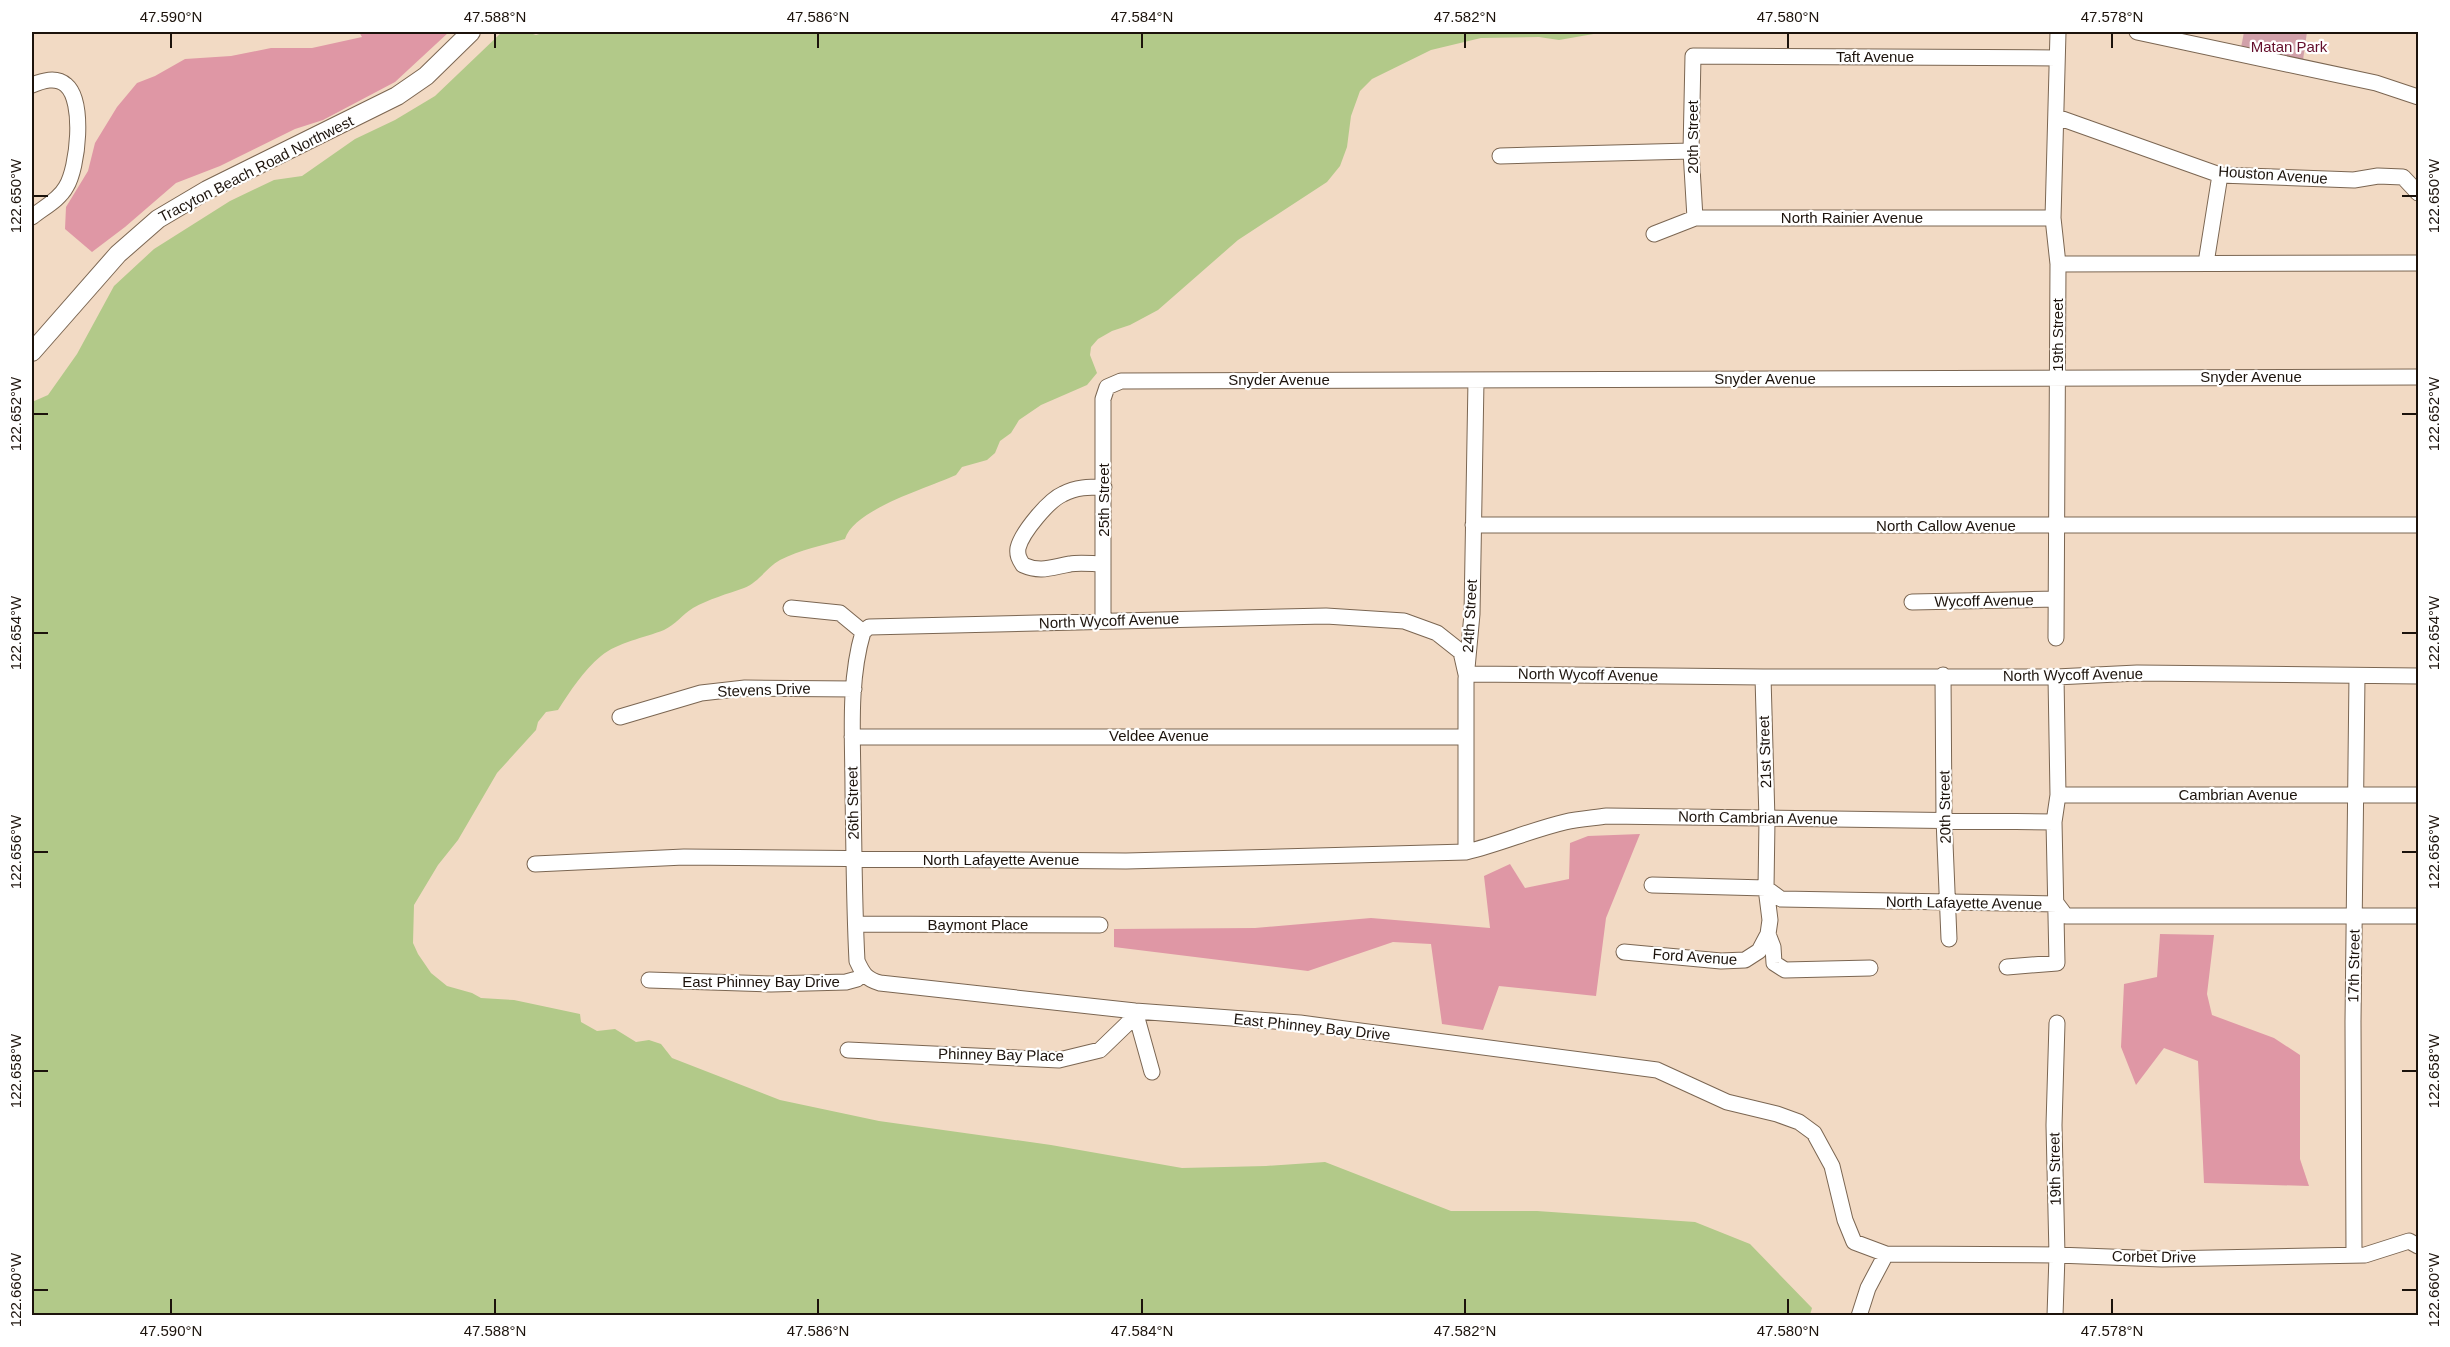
<svg xmlns="http://www.w3.org/2000/svg" width="2450" height="1347" font-family="Helvetica,sans-serif">
<style>
.green{fill:#d1a0a9}
.forest{fill:#df97a5}
.water{fill:#b2c989}
.lines{fill:none;stroke-linecap:round;stroke-linejoin:round}
.minor-casing{stroke:#7b6652;stroke-width:17}
.major-casing{stroke:#7b6652;stroke-width:20}
.minor{stroke:#fff;stroke-width:15}
.major{stroke:#fff;stroke-width:18}
.ticks{fill:none;stroke:#1c130c;stroke-width:2}
.labels{text-anchor:middle;stroke-width:4.5;stroke-linejoin:round;paint-order:stroke}
.park-label{font-size:15px;fill:#640e2c;stroke:#fff}
.street-label{font-size:15px;fill:#1c130c;stroke:#fff}
.neatline{fill:none;stroke:#1c130c;stroke-width:2}
.ticks-label{font-size:15px;text-anchor:middle;fill:#1c130c}
</style>
<rect width="100%" height="100%" fill="#f2dac4"/>
<path class="green" d="M 2244,32 L 2307,32 L 2302,67 L 2240,53 Z"/>
<path class="forest" d="M 359,32 L 449,32 L 395,82 L 323,120 L 295,129 L 220,166 L 176,183 L 125,227 L 92,252 L 65,229 L 66,207 L 88,171 L 95,143 L 117,107 L 137,83 L 155,76 L 185,59 L 231,56 L 271,48 L 312,48 L 362,37 Z
M 1640,834 L 1606,918 L 1596,996 L 1499,986 L 1483,1030 L 1442,1024 L 1431,944 L 1393,942 L 1308,971 L 1114,947 L 1114,929 L 1255,928 L 1371,918 L 1490,928 L 1484,876 L 1510,864 L 1525,888 L 1569,879 L 1570,843 L 1588,836 Z
M 2160,934 L 2214,935 L 2207,994 L 2212,1015 L 2274,1038 L 2300,1055 L 2300,1159 L 2309,1186 L 2204,1183 L 2198,1061 L 2164,1048 L 2136,1085 L 2121,1047 L 2124,984 L 2157,977 Z"/>
<path class="water" d="M 502,32 L 527,32 L 536,35 L 546,32 L 1605,32 L 1559,40 L 1539,37 L 1481,38 L 1431,50 L 1372,79 L 1360,91 L 1351,116 L 1347,147 L 1340,166 L 1327,182 L 1238,240 L 1158,310 L 1130,325 L 1112,331 L 1098,339 L 1091,347 L 1090,355 L 1097,373 L 1087,385 L 1041,405 L 1019,420 L 1011,433 L 1000,441 L 995,453 L 987,460 L 962,467 L 956,475 C 928,488 854,509 845,539 C 823,545 800,550 780,560 C 766,568 759,582 744,588 C 727,594 709,599 693,608 C 683,614 675,625 664,630 C 644,638 618,642 601,656 C 583,671 571,690 558,710 L 546,712 L 538,722 L 536,730 L 497,773 L 458,840 L 438,865 L 414,905 L 413,943 L 418,954 L 431,973 L 447,986 L 472,993 L 481,998 L 514,1000 L 580,1014 L 581,1022 L 597,1031 L 615,1029 L 636,1042 L 649,1040 L 661,1044 L 672,1058 L 780,1100 L 879,1121 L 1051,1145 L 1182,1168 L 1266,1166 L 1325,1162 L 1451,1211 L 1537,1211 L 1695,1222 L 1750,1244 L 1812,1308 L 1810,1315 L 32,1315 L 32,402 L 48,395 L 77,354 L 114,286 L 154,249 L 230,201 L 274,180 L 302,176 L 355,139 L 395,120 L 435,96 Z"/>
<g class="lines">
<g class="minor-casing">
<path id="minor" d="M 2137,32 L 2376,83 L 2418,97
M 32,85 C 42,81 56,76 66,85 C 85,101 78,168 66,187 C 59,200 43,208 32,217
M 2057,117 L 2220,175 L 2354,180 L 2378,176 L 2403,177 L 2418,193
M 1500,156 L 1691,151
M 1695,218 L 1691,151 L 1693,56 L 2057,58
M 1654,234 L 1695,218 L 2053,218
M 2206,263 L 2220,175
M 2058,264 L 2418,263
M 1473,525 L 2418,525
M 1103,564 C 1093,564 1080,562 1070,564 C 1052,567 1041,573 1023,565 C 1019,559 1017,555 1018,548 C 1022,532 1049,500 1063,494 C 1076,487 1089,487 1104,487
M 1912,602 L 2056,599
M 791,608 L 840,613 L 863,632
M 1103,620 L 1103,399 L 1107,387 L 1121,381 L 2418,377
M 863,632 C 848,683 853,739 853,791 C 854,848 854,904 857,961 C 863,974 866,979 880,983 L 1135,1011 L 1300,1023 L 1657,1070 L 1727,1102 L 1777,1114 L 1799,1122 L 1814,1133 L 1832,1166 L 1845,1220 L 1854,1242 L 1886,1254 L 2057,1255 L 2162,1259 L 2365,1255 L 2409,1241 L 2418,1246
M 863,632 L 869,627 L 1326,616 L 1404,621 L 1437,633 L 1461,652 L 1466,674
M 2056,638 L 2058,264 L 2053,218 L 2058,32
M 1466,674 L 1763,677 L 2056,677 L 2137,673 L 2418,676
M 1943,675 L 1944,819 L 1949,939
M 620,717 L 701,693 L 745,688 L 854,689
M 852,737 L 1465,737
M 2058,795 L 2418,795
M 1466,852 L 1466,679 L 1472,614 L 1476,380
M 535,864 L 684,857 L 1126,861 L 1466,852 C 1500,844 1531,830 1565,822 C 1578,819 1593,818 1607,816 L 2054,822
M 1652,885 L 1766,888 L 1781,899 L 2057,904 L 2066,916 L 2418,916
M 856,924 L 1100,925
M 1768,934 L 1773,947 L 1774,963 L 1785,970 L 1870,968
M 1624,952 L 1721,961 L 1745,960 L 1759,951 L 1768,934 L 1770,920 L 1766,888 L 1767,820 L 1763,677
M 2007,967 L 2057,963 L 2054,822 L 2058,795 L 2056,677
M 649,980 L 771,984 L 846,982 L 857,979 L 863,974
M 1135,1011 L 1152,1072
M 848,1050 L 1059,1060 L 1100,1050 L 1128,1023 L 1135,1011
M 2354,1255 L 2353,1022 L 2357,676
M 1859,1316 L 1868,1288 L 1886,1254
M 2055,1316 L 2057,1255 L 2054,1125 L 2057,1023"/>
</g>
<g class="major-casing">
<path id="major" d="M 32,352 L 118,254 L 158,219 L 207,190 L 397,96 L 426,76 L 471,32"/>
</g>
<use href="#minor" class="minor"/>
<use href="#major" class="major"/>
</g>
<path class="ticks" d="M 171,33 L 171,48M 495,33 L 495,48M 818,33 L 818,48M 1142,33 L 1142,48M 1465,33 L 1465,48M 1788,33 L 1788,48M 2112,33 L 2112,48M 33,196 L 48,196M 2402,196 L 2417,196M 33,414 L 48,414M 2402,414 L 2417,414M 33,633 L 48,633M 2402,633 L 2417,633M 33,852 L 48,852M 2402,852 L 2417,852M 33,1071 L 48,1071M 2402,1071 L 2417,1071M 33,1290 L 48,1290M 2402,1290 L 2417,1290M 171,1299 L 171,1314M 495,1299 L 495,1314M 818,1299 L 818,1314M 1142,1299 L 1142,1314M 1465,1299 L 1465,1314M 1788,1299 L 1788,1314M 2112,1299 L 2112,1314"/>
<g class="labels">
<g class="park-label">
<text x="2289" y="52">Matan Park</text>
</g>
<g class="street-label">
<text x="1875" y="62">Taft Avenue</text>
<text transform="translate(1693 137) rotate(-90)" y="5">20th Street</text>
<text transform="translate(256 169) rotate(-27)" y="5">Tracyton Beach Road Northwest</text>
<text transform="translate(2273 175) rotate(4)" y="5">Houston Avenue</text>
<text x="1852" y="223">North Rainier Avenue</text>
<text transform="translate(2058 335) rotate(-90)" y="5">19th Street</text>
<text x="2251" y="382">Snyder Avenue</text>
<text x="1765" y="384">Snyder Avenue</text>
<text x="1279" y="385">Snyder Avenue</text>
<text transform="translate(1104 500) rotate(-90)" y="5">25th Street</text>
<text x="1946" y="531">North Callow Avenue</text>
<text transform="translate(1984 601) rotate(-1)" y="5">Wycoff Avenue</text>
<text transform="translate(1470 616) rotate(-87)" y="5">24th Street</text>
<text transform="translate(1109 621) rotate(-2)" y="5">North Wycoff Avenue</text>
<text transform="translate(1588 675) rotate(1)" y="5">North Wycoff Avenue</text>
<text transform="translate(2073 675) rotate(-1)" y="5">North Wycoff Avenue</text>
<text transform="translate(764 690) rotate(-2)" y="5">Stevens Drive</text>
<text x="1159" y="741">Veldee Avenue</text>
<text transform="translate(1765 752) rotate(-92)" y="5">21st Street</text>
<text x="2238" y="800">Cambrian Avenue</text>
<text transform="translate(853 803) rotate(-91)" y="5">26th Street</text>
<text transform="translate(1945 807) rotate(-91)" y="5">20th Street</text>
<text transform="translate(1758 818) rotate(1)" y="5">North Cambrian Avenue</text>
<text x="1001" y="865">North Lafayette Avenue</text>
<text transform="translate(1964 903) rotate(1)" y="5">North Lafayette Avenue</text>
<text x="978" y="930">Baymont Place</text>
<text transform="translate(1695 957) rotate(4)" y="5">Ford Avenue</text>
<text transform="translate(2354 966) rotate(-89)" y="5">17th Street</text>
<text x="761" y="987">East Phinney Bay Drive</text>
<text transform="translate(1312 1027) rotate(6)" y="5">East Phinney Bay Drive</text>
<text transform="translate(1001 1055) rotate(1)" y="5">Phinney Bay Place</text>
<text transform="translate(2055 1169) rotate(-91)" y="5">19th Street</text>
<text transform="translate(2154 1257) rotate(1)" y="5">Corbet Drive</text>
</g>
</g>
<rect width="2450" height="1347" fill="none" stroke="#ffffff" stroke-width="66"/>
<rect x="33" y="33" width="2384" height="1281" class="neatline"/>
<g class="ticks-label">
<text x="171" y="22">47.590°N</text>
<text x="495" y="22">47.588°N</text>
<text x="818" y="22">47.586°N</text>
<text x="1142" y="22">47.584°N</text>
<text x="1465" y="22">47.582°N</text>
<text x="1788" y="22">47.580°N</text>
<text x="2112" y="22">47.578°N</text>
<text transform="translate(2434 196) rotate(-90)" y="5">122.650°W</text>
<text transform="translate(16 196) rotate(-90)" y="5">122.650°W</text>
<text transform="translate(2434 414) rotate(-90)" y="5">122.652°W</text>
<text transform="translate(16 414) rotate(-90)" y="5">122.652°W</text>
<text transform="translate(2434 633) rotate(-90)" y="5">122.654°W</text>
<text transform="translate(16 633) rotate(-90)" y="5">122.654°W</text>
<text transform="translate(2434 852) rotate(-90)" y="5">122.656°W</text>
<text transform="translate(16 852) rotate(-90)" y="5">122.656°W</text>
<text transform="translate(2434 1071) rotate(-90)" y="5">122.658°W</text>
<text transform="translate(16 1071) rotate(-90)" y="5">122.658°W</text>
<text transform="translate(2434 1290) rotate(-90)" y="5">122.660°W</text>
<text transform="translate(16 1290) rotate(-90)" y="5">122.660°W</text>
<text x="171" y="1336">47.590°N</text>
<text x="495" y="1336">47.588°N</text>
<text x="818" y="1336">47.586°N</text>
<text x="1142" y="1336">47.584°N</text>
<text x="1465" y="1336">47.582°N</text>
<text x="1788" y="1336">47.580°N</text>
<text x="2112" y="1336">47.578°N</text>
</g>
</svg>
